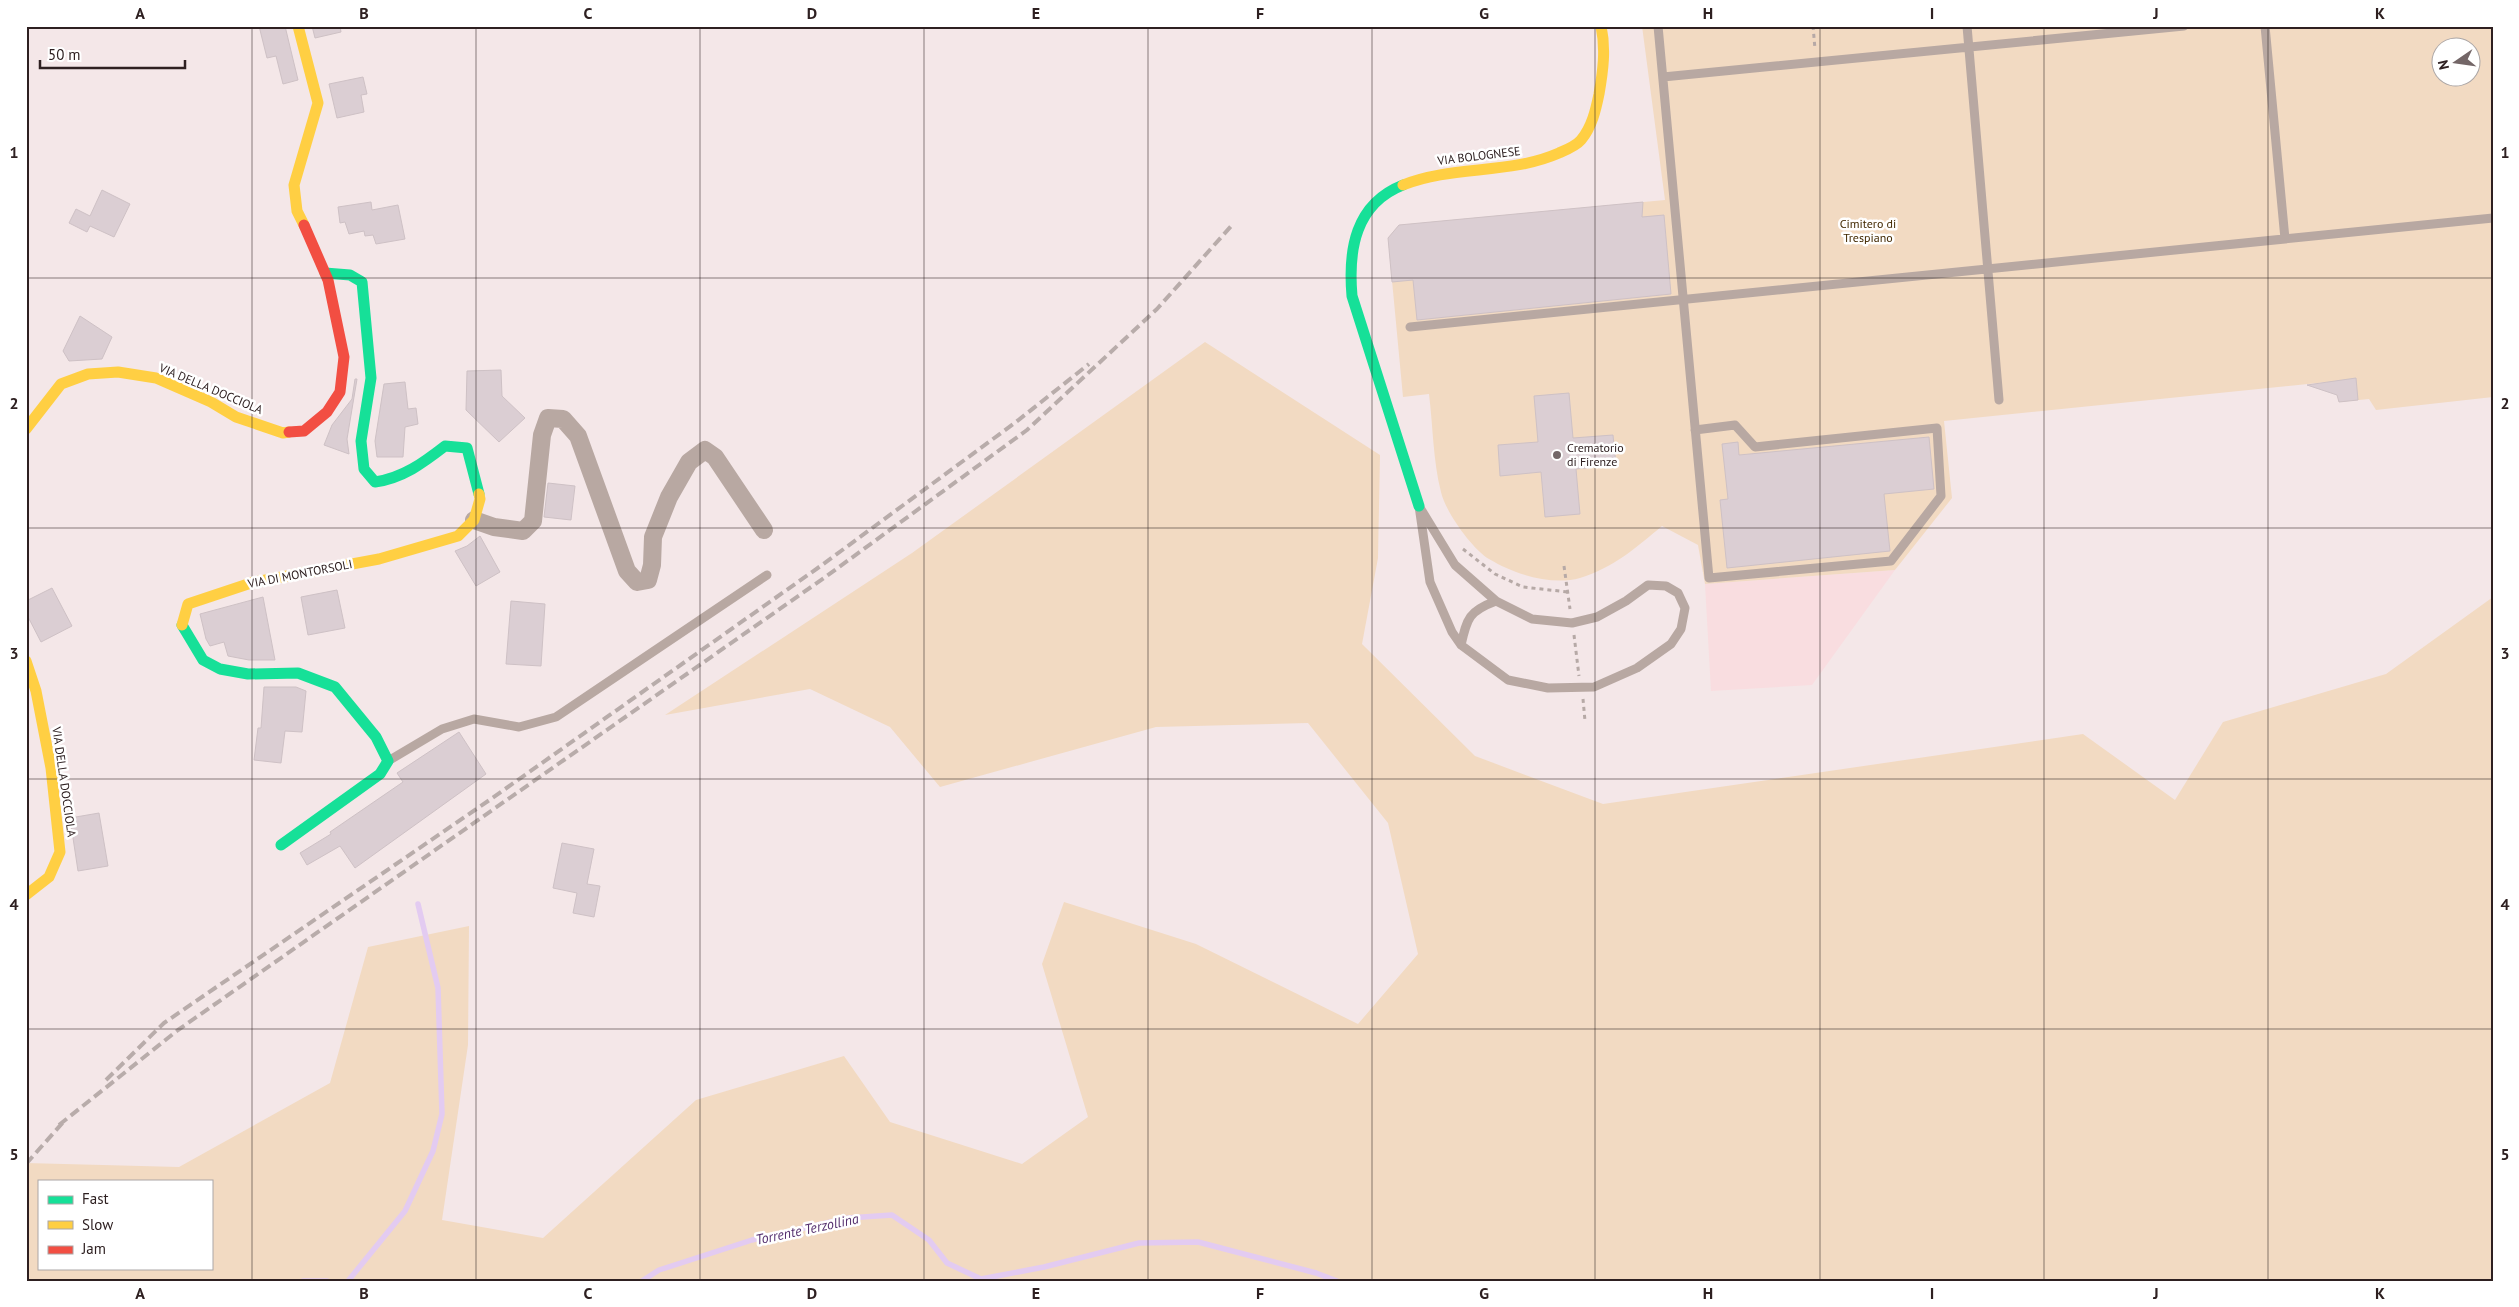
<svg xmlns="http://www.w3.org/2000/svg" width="2519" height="1307" font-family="'PT Sans',sans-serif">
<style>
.built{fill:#f9dde0}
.green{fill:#f2dac2;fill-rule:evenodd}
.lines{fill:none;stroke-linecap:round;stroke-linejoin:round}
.stream{stroke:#e3cbf1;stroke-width:5.5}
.building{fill:#dbced3;stroke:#cec1c5}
.path{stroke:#b6a9a6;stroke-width:3;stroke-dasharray:4 4;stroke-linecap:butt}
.lane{stroke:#b8a8a2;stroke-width:9}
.street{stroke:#b8a8a2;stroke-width:18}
.fast{stroke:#16e098;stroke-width:11}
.slow{stroke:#ffcf43;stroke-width:11}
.jam{stroke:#f24e42;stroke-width:11}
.rail{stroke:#b8acaa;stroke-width:4;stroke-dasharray:10 5;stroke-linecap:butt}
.grid{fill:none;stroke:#2e2021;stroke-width:1;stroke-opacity:0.55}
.poi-dot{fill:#736667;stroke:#fff;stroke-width:2}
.labels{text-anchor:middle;stroke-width:5;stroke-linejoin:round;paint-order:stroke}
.street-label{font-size:12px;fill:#2e2021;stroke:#fff}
.park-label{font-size:12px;fill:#412800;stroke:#fff}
.poi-label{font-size:12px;fill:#2e2021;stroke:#fff;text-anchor:start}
.water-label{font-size:14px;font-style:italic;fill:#55306f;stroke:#fff}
.neatline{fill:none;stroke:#2e2021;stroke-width:2}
.grid-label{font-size:16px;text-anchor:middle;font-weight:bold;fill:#2e2021}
</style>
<rect width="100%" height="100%" fill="#f4e7e8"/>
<path class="built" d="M 1895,570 L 1812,685 L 1711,691 L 1705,584 Z"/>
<path class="green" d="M 1642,26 L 2493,26 L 2493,397 L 2376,410 L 2369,399 L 2339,402 L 2337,395 L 2327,382 L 1944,421 L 1952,498 L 1895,570 L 1705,584 L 1698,545 L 1662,526 C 1637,547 1613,568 1580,578 C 1551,586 1514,574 1489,559 C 1472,549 1445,511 1441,492 C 1433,461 1433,426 1429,394 L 1403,397 L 1388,238 L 1399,225 L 1665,200 ZM 2442,48 L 2472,48 L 2472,78 L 2442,78 Z
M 1205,342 L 1380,455 L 1378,558 L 1362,644 L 1475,756 L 1603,804 L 2083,734 L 2175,800 L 2223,722 L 2386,674 L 2493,597 L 2493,1281 L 26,1281 L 26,1163 L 179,1167 L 330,1083 L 368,947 L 469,926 L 468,1045 L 442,1220 L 543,1238 L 696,1100 L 844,1056 L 890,1122 L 1022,1164 L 1088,1117 L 1042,964 L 1064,902 L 1196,944 L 1358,1024 L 1418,954 L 1388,823 L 1308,723 L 1156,727 L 940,787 L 890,727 L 810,689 L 665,715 L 912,553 ZM 39,1181 L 211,1181 L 211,1268 L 39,1268 Z"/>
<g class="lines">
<path class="stream" d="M 303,1281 L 327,1281
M 348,1281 L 405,1211 L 433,1151 L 442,1114 L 438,988 L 418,904
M 642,1281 L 659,1270 L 752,1240 L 848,1218 L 892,1215 L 929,1240 L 947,1263 L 981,1279 L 1044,1267 L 1139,1243 L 1198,1242 L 1316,1273 L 1337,1281"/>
</g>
<path class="building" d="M 259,26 L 285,26 L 298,80 L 283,84 L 276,56 L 267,58 Z
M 312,26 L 340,26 L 341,32 L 315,38 Z
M 363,77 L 367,94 L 361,95 L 364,112 L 337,118 L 329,84 Z
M 102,190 L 130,204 L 114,237 L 90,226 L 87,232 L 69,223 L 76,209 L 90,216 Z
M 371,202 L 372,210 L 398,205 L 405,239 L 376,244 L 373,235 L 365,236 L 364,231 L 349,234 L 345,222 L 340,223 L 338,207 Z
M 1643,202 L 1642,217 L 1664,215 L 1671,294 L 1417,320 L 1413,280 L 1392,282 L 1388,238 L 1399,225 Z
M 80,316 L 112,337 L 102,359 L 69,361 L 63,351 Z
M 501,370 L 502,396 L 525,418 L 499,442 L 466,410 L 467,371 Z
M 2356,378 L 2358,400 L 2339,402 L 2337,395 L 2307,385 Z
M 355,379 L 357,379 L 347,439 L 349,454 L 324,445 L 332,425 L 352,399 Z
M 405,382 L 408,409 L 416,408 L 418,424 L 405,427 L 403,457 L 377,457 L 375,441 L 384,384 Z
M 1569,393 L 1573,438 L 1613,435 L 1616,465 L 1576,469 L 1580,514 L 1545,517 L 1541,472 L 1500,476 L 1498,445 L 1538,442 L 1534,396 Z
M 1929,437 L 1934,489 L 1884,494 L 1890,551 L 1727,568 L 1720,500 L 1728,499 L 1722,444 L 1738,442 L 1739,455 Z
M 548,483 L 575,486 L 571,520 L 544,517 Z
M 480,536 L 500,572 L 476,586 L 455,551 L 467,546 Z
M 52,588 L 72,626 L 41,642 L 26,613 L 26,601 Z
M 337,590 L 345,628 L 308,635 L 301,597 Z
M 263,597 L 275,660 L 249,660 L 228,656 L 224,642 L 210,646 L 206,639 L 200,614 Z
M 511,601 L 545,604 L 541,666 L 506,664 Z
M 264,687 L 296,687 L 306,691 L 302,732 L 285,731 L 281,763 L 254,760 L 258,728 L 261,728 Z
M 459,732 L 486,774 L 355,868 L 340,846 L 307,865 L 300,853 L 331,834 L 330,832 L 403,782 L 397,773 Z
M 99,813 L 108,866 L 78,871 L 70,818 Z
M 562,843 L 594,849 L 587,884 L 600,886 L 594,917 L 573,913 L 577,893 L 553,888 Z"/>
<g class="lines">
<path class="path" d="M 1813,26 L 1815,49
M 1463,549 L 1495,574 L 1523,587 L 1568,592
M 1564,566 L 1570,609
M 1574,635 L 1579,676
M 1583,699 L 1585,721"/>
<path class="lane" d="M 1658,26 L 1709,578 L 1891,561 L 1941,496 L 1937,428 L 1755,447 L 1735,425 L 1695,430
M 1967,26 L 1999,400
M 2265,26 L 2285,239
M 1663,77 L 2184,26
M 1410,327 L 2493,218
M 1419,506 L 1455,565 L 1496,601 L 1532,619 L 1572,623 L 1597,617 L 1626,601 L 1648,585 L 1666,586 L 1678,593 L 1685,608 L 1681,629 L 1671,644 L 1637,668 L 1594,687 L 1548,688 L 1508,680 L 1461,645 L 1452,632 L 1430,582 Z
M 1461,645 C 1467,618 1469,611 1496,601
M 388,761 L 442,729 L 474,719 L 519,727 L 556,717 L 767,575"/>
<path class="street" d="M 474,520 L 494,527 L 523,531 L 533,521 L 542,435 L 548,418 L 563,419 L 578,436 L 627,571 L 637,582 L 648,580 L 652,565 L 653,537 L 669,497 L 689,462 L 705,450 L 715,457 L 764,530"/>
<path class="fast" d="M 1403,185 C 1355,204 1348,250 1352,296 L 1419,506
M 325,273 L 350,275 L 362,282 L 371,378 L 361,441 L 364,469 L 375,482 C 403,478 423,463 445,446 L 467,448 L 479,494
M 182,625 L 203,660 L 220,669 L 248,674 L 298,673 L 335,687 L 376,737 L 388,761 L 380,774 L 281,845"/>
<path class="slow" d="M 298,26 L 318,103 L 294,185 L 297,211 L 304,225
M 1403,185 C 1453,165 1509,175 1559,153 C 1566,150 1576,146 1581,140 C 1592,127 1596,109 1599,94 C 1603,71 1606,49 1601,26
M 26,429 L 61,384 L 88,374 L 118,372 L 156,378 L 211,402 L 236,417 L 283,433 L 289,432
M 182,625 L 188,604 L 254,582 L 379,559 L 458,536 L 474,520 L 480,499 L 479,494
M 26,661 L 36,691 L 51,768 L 60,852 L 49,877 L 26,895"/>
<path class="jam" d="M 289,432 L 304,431 L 327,412 L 340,392 L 344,357 L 328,280 L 304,225"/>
<path class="rail" d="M 106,1080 L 164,1023 L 491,799 L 822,565 L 1016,422 L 1089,364
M 59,1125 L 178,1030 L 824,578 L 1027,430 L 1157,309 L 1233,224
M 26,1164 L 65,1120"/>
</g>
<path class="grid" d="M 252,26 L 252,1281M 476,26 L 476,1281M 700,26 L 700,1281M 924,26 L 924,1281M 1148,26 L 1148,1281M 1372,26 L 1372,1281M 1595,26 L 1595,1281M 1820,26 L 1820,1281M 2044,26 L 2044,1281M 2268,26 L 2268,1281M 26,278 L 2493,278M 26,528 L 2493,528M 26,779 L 2493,779M 26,1029 L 2493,1029"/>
<circle class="poi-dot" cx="1557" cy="455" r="5"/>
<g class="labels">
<g class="street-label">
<text transform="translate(1479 156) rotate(-7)" y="4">VIA BOLOGNESE</text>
<text transform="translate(211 389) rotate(23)" y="4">VIA DELLA DOCCIOLA</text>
<text transform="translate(300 574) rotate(-11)" y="4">VIA DI MONTORSOLI</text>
<text transform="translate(64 782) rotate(82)" y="4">VIA DELLA DOCCIOLA</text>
</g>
<g class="park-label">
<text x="1868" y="228">Cimitero di<tspan x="1868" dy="14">Trespiano</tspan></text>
</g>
<g class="poi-label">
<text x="1567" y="452">Crematorio<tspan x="1567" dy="14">di Firenze</tspan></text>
</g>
<g class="water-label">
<text transform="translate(807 1229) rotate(-12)" y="5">Torrente Terzollina</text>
</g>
</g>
<rect width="2519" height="1307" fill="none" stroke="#ffffff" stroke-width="55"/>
<rect x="38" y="1180" width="175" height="90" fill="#ffffff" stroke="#aba6a6"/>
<rect x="48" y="1196" width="25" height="8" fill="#16e098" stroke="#aba6a6"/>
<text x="82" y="1204" font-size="15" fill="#2e2021">Fast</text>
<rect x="48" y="1221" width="25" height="8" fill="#ffcf43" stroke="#aba6a6"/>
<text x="82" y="1230" font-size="15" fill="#2e2021">Slow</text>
<rect x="48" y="1246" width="25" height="8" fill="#f24e42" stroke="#aba6a6"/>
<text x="82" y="1254" font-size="15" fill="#2e2021">Jam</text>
<g transform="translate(2456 62) rotate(257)"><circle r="24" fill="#ffffff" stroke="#aba6a6"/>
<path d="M0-4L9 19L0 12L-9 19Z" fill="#736667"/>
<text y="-8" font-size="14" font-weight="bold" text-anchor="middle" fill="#2e2021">N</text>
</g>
<path d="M40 60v8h145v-8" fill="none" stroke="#2e2021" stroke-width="2.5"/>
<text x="48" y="60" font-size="15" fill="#2e2021" stroke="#ffffff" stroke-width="4" paint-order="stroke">50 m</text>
<rect x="28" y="28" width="2464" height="1252" class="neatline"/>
<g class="grid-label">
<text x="140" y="19">A</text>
<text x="364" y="19">B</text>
<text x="588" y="19">C</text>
<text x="812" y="19">D</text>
<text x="1036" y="19">E</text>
<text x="1260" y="19">F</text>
<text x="1484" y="19">G</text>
<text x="1708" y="19">H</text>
<text x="1932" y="19">I</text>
<text x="2156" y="19">J</text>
<text x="2380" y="19">K</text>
<text x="14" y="158">1</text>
<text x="2505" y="158">1</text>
<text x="14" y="409">2</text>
<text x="2505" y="409">2</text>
<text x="14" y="659">3</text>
<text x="2505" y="659">3</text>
<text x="14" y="910">4</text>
<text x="2505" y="910">4</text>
<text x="14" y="1160">5</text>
<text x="2505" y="1160">5</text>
<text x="140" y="1299">A</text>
<text x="364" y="1299">B</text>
<text x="588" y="1299">C</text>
<text x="812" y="1299">D</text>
<text x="1036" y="1299">E</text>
<text x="1260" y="1299">F</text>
<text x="1484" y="1299">G</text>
<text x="1708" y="1299">H</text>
<text x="1932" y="1299">I</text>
<text x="2156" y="1299">J</text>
<text x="2380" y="1299">K</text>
</g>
</svg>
